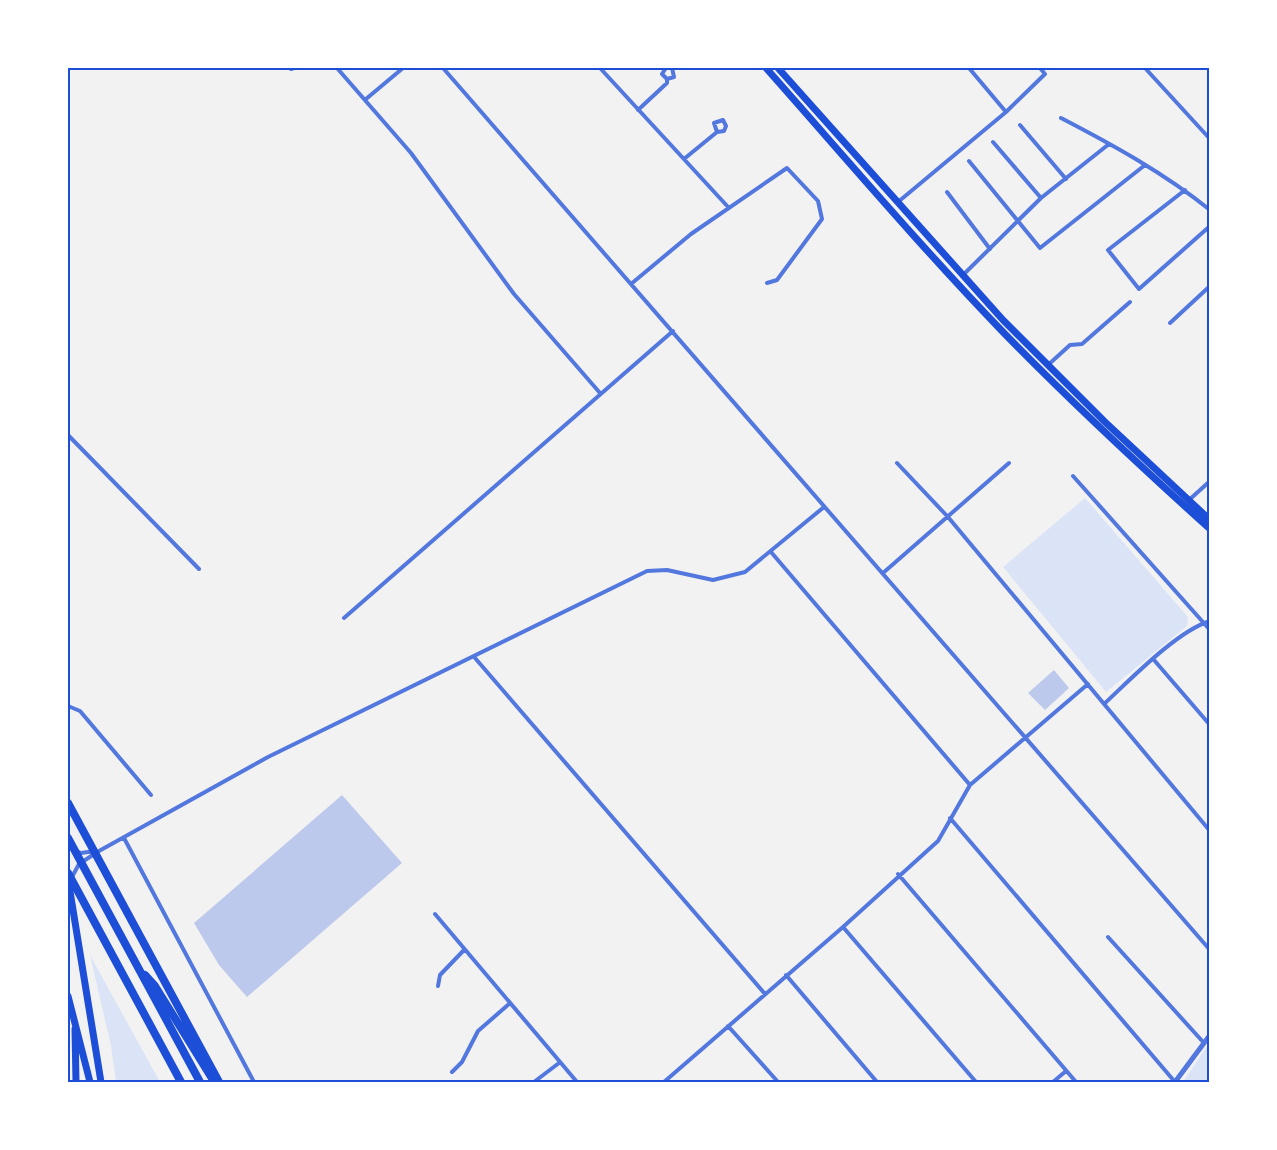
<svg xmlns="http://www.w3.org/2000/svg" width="1277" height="1150" font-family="Mulish,sans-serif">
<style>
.green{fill:#dbe4f7}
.building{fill:#bdc9ec}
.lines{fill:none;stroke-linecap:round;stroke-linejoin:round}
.minor{stroke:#5277de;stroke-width:4}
.tertiary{stroke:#5277de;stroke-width:5}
.trunk{stroke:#1d4ed8;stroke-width:7}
.motorway{stroke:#1d4ed8;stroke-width:8}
.neatline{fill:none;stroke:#1d4ed8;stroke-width:2}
</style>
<rect width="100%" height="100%" fill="#f2f2f2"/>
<path class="green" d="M 1085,498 L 1188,617 L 1187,626 L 1106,692 L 1003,567 Z
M 90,955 L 160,1082 L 116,1082 L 111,1046 Z
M 1207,1046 L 1209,1048 L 1209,1078 L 1207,1082 L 1183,1082 Z"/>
<path class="building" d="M 1054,670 L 1069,688 L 1045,710 L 1028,693 Z
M 342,795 L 402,863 L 247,997 L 219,965 L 194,923 Z"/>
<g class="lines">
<path class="minor" d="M 337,68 L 411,153 L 514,294 L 600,393
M 443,68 L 1210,950
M 600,68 L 729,208
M 666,68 L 662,74 L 667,79
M 969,68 L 1006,112
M 1145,68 L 1210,139
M 291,69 L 294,68
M 366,99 L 403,68
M 638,110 L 667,83 L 667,79 L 674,77 L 672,68
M 1061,118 C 1113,145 1164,173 1210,210
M 1020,125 L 1066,179
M 993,142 L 1041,198
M 684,159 L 717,132 L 724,131 L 726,126 L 723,120 L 714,123 L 717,132
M 969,161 L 1040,248 L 1145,165
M 1185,190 L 1108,250 L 1139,289 L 1210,226
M 947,192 L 990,249
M 898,202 L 1006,112 L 1045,74 L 1040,68
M 963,275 L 1041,198 L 1109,144
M 631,284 L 691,234 L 787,168 L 818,201 L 822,219 L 777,280 L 767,283
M 1170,323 L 1210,286
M 1048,365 L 1070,345 L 1082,344 L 1130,302
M 68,435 L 199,569
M 897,463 L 948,517 L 1210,831
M 1073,476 L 1210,630
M 1189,500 L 1210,481
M 771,552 L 970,785
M 883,573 L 1009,463
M 344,618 L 673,331
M 475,658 L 765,994
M 1154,660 L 1210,725
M 1104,704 C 1130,680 1177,631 1210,621
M 68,706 L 80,711 L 151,795
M 950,818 L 1175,1082
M 124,838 L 254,1082
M 76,851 L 81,853 L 95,851
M 898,874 L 1076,1082
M 72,877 L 79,864 L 99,851 L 268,757 L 647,571 L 667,570 L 713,580 L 745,572 L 824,507
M 435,914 L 577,1082
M 843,927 L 976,1082
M 1108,937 L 1204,1043
M 786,975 L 877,1082
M 438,986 L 440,975 L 464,950
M 728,1026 L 778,1082
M 452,1072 L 462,1062 L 478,1031 L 509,1004
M 534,1082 L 559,1063
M 664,1082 L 843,927 L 938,841 L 970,785 L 1088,684
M 1053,1082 L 1066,1071"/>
<path class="tertiary" d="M 1175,1082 L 1210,1035"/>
<path class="trunk" d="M 766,68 C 844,156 921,247 1003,332 C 1069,400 1139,465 1210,529
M 778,68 L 1003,320 L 1105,422 L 1210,520
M 68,879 L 101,1082
M 68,996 L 90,1082
M 75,1029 L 76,1082"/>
<path class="motorway" d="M 68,803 L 219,1082
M 68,838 L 200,1082
M 68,873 L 181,1082
M 145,975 L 155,986 L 213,1080"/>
</g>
<rect width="1277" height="1150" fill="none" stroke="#ffffff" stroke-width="138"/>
<rect x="69" y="69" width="1139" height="1012" class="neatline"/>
</svg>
